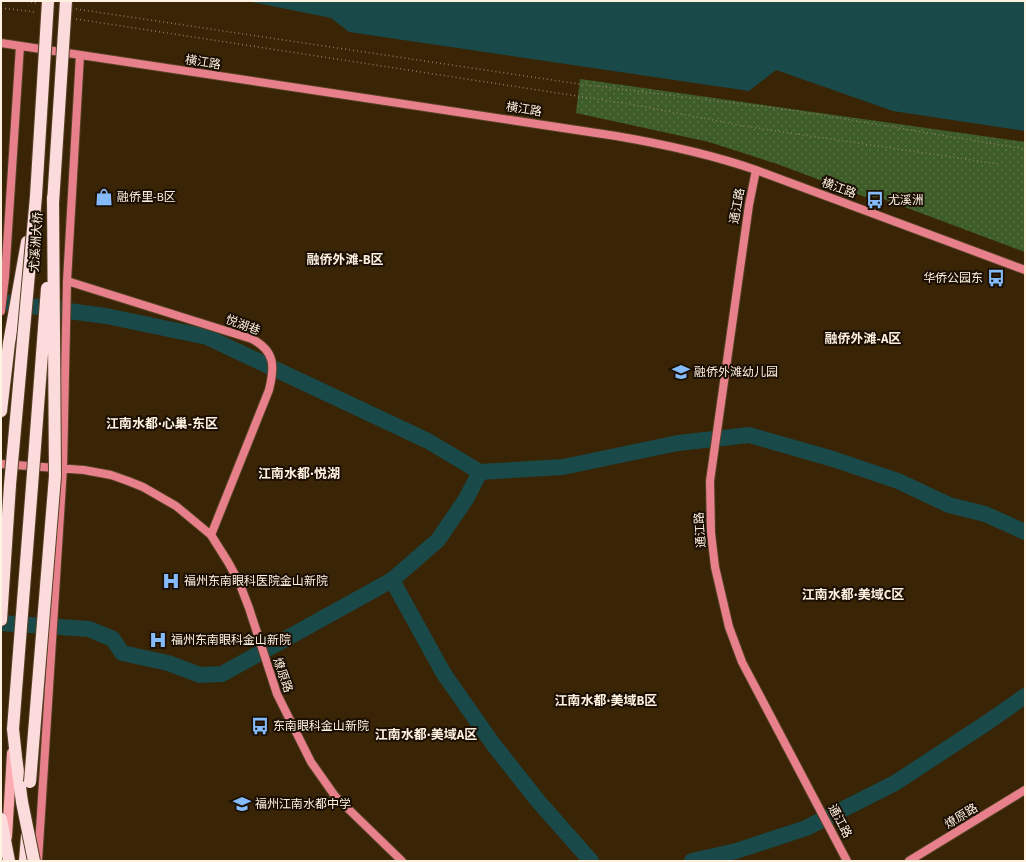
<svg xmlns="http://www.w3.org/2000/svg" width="1026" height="862" font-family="'Source Sans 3','Noto Sans SC',sans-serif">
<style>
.grass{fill:url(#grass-dots)}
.water{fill:#194948}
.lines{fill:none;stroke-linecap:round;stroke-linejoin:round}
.river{stroke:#194948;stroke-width:16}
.secondary-casing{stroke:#554124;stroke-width:10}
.primary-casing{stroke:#554124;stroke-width:12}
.highway-casing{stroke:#554124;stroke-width:14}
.path{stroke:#8c7b62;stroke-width:1.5;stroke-dasharray:1 3;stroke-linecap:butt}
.secondary{stroke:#e7808b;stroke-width:8}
.primary{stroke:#fdacb2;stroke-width:10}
.highway{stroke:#fcdbdd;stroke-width:12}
.highway-bridge-casing{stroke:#554124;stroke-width:14;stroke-linecap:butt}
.highway-bridge{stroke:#fcdbdd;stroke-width:12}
.labels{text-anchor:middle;stroke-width:4;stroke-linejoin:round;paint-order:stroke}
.street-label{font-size:12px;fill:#fef1e0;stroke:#1a0f02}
.poi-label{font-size:12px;fill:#fef1e0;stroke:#1a0f02;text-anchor:start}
.neighbourhood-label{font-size:13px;font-weight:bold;fill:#fef1e0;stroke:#1a0f02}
</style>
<defs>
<pattern id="grass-dots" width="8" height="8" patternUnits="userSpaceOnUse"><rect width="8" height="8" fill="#3d5c27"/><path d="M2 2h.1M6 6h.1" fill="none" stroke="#5a7446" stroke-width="1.8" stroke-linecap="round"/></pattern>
</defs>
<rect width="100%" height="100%" fill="#392405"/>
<path class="grass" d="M 580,79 L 1025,142 L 1025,252 L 878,197 L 865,197 L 780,165 L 709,142 L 576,113 Z"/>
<path class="water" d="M 246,1 L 1025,1 L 1025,131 L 893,111 L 776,70 L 749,91 L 349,32 L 331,18 Z"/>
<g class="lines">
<path class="river" d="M 1,302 L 106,316 L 207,337 L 428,441 L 480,472 L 563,467 L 678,443 L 749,435 L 833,459 L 898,481 L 949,505 L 985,514 L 1025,532
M 392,580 L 444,674 L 493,744 L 538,801 L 591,861
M 1,623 L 89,629 L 113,639 L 122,653 L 168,663 L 200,675 L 222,674 L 392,580 L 438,540 L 466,499 L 480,472
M 692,861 L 736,851 L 806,828 L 895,783 L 988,722 L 1025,696"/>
<g class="secondary-casing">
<path id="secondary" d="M 1,43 L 616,136 C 663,144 710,154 756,170 L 1025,270
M 756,170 L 749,205 L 710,481 L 711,533 L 715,567 L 729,627 L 742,662 L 847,861
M 67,281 L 252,339 C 275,351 275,366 269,390 L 211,535
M 1,311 L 5,277 L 20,46
M 1,464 L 84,470 L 111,475 L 128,481 L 143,487 L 176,506 L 211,535 L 228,562 L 239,582 L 249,608 L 277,694 L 311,762 L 335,796 L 402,861
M 38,861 L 63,468 L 67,281 L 80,55
M 909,861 L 1025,790"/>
</g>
<g class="primary-casing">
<path id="primary" d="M 7,837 L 12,753"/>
</g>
<g class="highway-casing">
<path id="highway" d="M 1,411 L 9,343 L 27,242
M 1,620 L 10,485
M 22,802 L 16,757 L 13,729 L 32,486
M 1,819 L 9,861
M 25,861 L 27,836"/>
</g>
<path class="path" d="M 23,1 L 37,3
M 1,8 L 36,12
M 76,9 L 579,84 L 790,110 L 1025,149
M 76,19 L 629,104 L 744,126 L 998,164"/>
<use href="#secondary" class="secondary"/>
<use href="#primary" class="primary"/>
<use href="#highway" class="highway"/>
<g class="highway-bridge-casing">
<path id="highway-bridge" d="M 53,203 L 66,1
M 10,485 L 36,196 L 48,1
M 32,486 L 47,288
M 30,782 L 55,476 L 53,197
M 22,802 L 34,861"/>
</g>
<use href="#highway-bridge" class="highway-bridge"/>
</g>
<defs>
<g id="shop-bare" transform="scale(1.38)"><path d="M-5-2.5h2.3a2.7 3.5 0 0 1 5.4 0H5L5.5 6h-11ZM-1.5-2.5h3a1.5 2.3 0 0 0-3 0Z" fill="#86bbfb" stroke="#1a0f02" stroke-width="2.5" paint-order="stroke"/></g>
<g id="bus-bare" transform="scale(1.38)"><path d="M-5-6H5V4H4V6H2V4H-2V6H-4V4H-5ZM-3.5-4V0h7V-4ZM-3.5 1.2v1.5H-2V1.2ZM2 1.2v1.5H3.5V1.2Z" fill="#86bbfb" stroke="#1a0f02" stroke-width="2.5" paint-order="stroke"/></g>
<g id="school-bare" transform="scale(1.38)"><path d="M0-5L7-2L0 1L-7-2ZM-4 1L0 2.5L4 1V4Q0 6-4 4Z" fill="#86bbfb" stroke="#1a0f02" stroke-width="2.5" paint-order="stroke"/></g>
<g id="hospital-bare" transform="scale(1.38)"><path d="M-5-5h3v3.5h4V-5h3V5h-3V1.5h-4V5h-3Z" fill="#86bbfb" stroke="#1a0f02" stroke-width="2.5" paint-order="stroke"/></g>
</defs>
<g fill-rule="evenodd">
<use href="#shop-bare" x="104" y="197"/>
<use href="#bus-bare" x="875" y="200"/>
<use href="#bus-bare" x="996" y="278"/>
<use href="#school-bare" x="681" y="372"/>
<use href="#hospital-bare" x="171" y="581"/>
<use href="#hospital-bare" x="158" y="640"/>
<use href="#bus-bare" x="260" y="726"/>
<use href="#school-bare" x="242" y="804"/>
</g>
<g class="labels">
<g class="street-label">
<text transform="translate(203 62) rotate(9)" y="4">横江路</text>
<text transform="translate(524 109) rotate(9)" y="4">横江路</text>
<text transform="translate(839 188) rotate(20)" y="4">横江路</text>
<text transform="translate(737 206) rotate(-80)" y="4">通江路</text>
<text transform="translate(36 242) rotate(-86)" y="4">尤溪洲大桥</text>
<text transform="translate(243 325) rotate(20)" y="4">悦湖巷</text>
<text transform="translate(700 530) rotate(-94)" y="4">通江路</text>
<text transform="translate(283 675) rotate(71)" y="4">燎原路</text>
<text transform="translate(961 816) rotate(-31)" y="4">燎原路</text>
<text transform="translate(840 821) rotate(62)" y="4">通江路</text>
</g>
<g class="poi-label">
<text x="117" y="201">融侨里-B区</text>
<text x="888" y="204">尤溪洲</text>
<text x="983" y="282" text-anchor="end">华侨公园东</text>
<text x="694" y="376">融侨外滩幼儿园</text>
<text x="184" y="585">福州东南眼科医院金山新院</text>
<text x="171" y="644">福州东南眼科金山新院</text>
<text x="273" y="730">东南眼科金山新院</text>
<text x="255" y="808">福州江南水都中学</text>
</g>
<g class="neighbourhood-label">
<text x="345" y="264">融侨外滩-B区</text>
<text x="863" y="343">融侨外滩-A区</text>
<text x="162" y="428">江南水都·心巢-东区</text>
<text x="299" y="478">江南水都·悦湖</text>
<text x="853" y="599">江南水都·美域C区</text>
<text x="606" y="705">江南水都·美域B区</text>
<text x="426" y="739">江南水都·美域A区</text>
</g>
</g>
<rect width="1026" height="862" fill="none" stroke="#fef1e0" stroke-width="4"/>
</svg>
